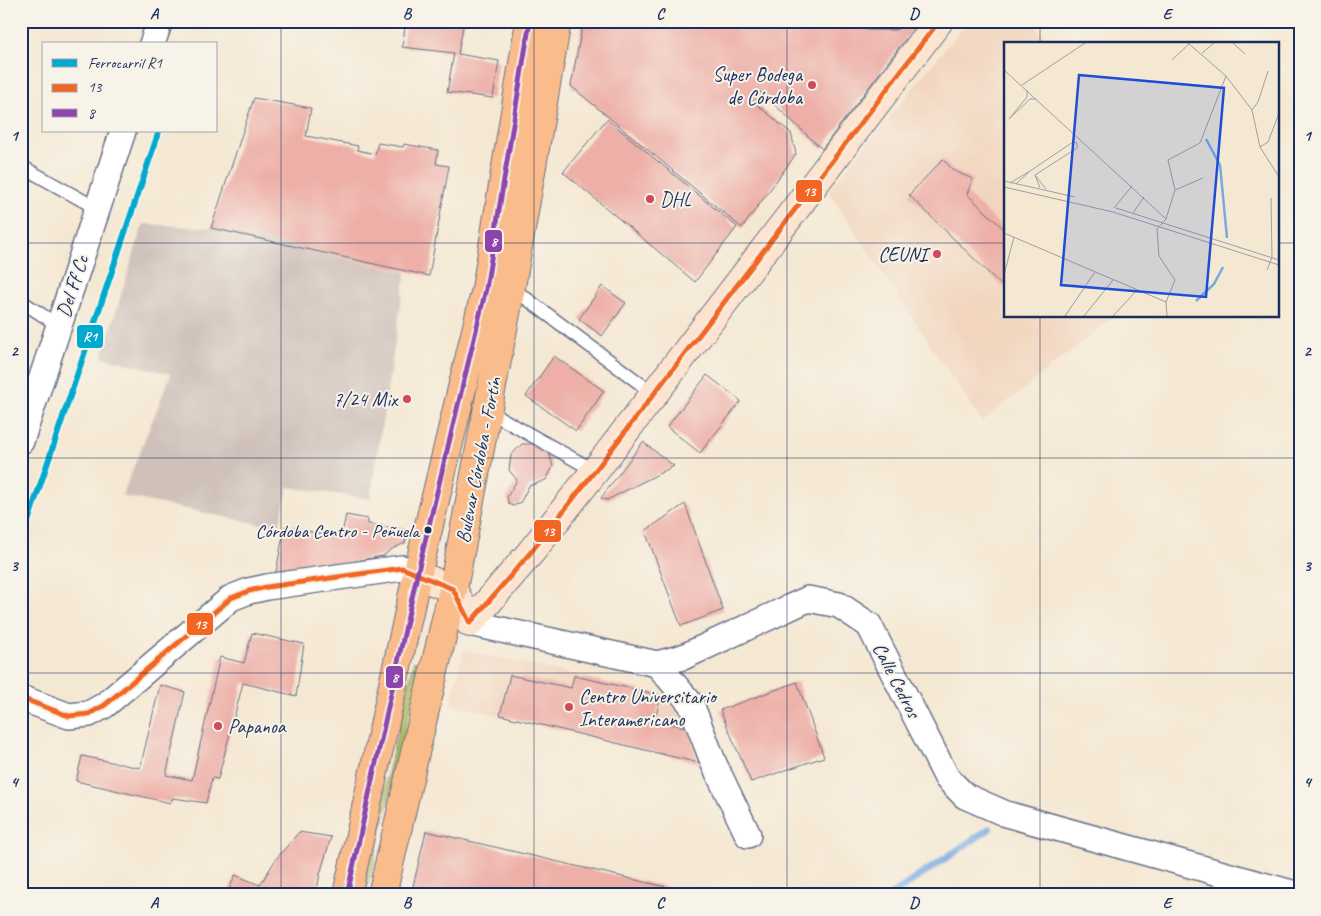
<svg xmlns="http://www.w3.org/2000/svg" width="1321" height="916" font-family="Caveat,sans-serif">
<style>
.built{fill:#f2d5be}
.industrial{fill:#cfc1ba}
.green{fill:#afbc5e;stroke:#65765e}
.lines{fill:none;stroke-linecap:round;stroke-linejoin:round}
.stream{stroke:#76a9e2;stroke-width:7}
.building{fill:#edafa7}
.lane-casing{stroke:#677087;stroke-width:15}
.street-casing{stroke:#677087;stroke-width:28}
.secondary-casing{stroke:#677087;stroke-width:30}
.primary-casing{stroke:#677087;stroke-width:30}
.lane{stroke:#fff;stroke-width:12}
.street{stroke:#fff;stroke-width:25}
.secondary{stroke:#fde4d0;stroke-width:28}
.primary{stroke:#f9bc8a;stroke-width:28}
.bus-1-casing{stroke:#f7f3e8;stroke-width:9}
.bus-2-casing{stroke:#f7f3e8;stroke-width:9}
.bus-1{stroke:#f26522;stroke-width:5}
.bus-2{stroke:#8e44ad;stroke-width:5}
.rail-1-casing{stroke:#f7f3e8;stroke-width:10}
.rail-1{stroke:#00a9ce;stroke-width:6}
.grid{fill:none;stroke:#1b2f5e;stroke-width:1;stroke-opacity:0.55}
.poi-dot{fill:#d1495b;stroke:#f7f3e8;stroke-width:2}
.bus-dot{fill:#1b2f5e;stroke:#f7f3e8;stroke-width:2}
.labels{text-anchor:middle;stroke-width:4;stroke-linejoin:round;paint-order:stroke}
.bus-label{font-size:19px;fill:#1b2f5e;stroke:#f7f3e8;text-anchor:end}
.poi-label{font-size:20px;fill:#1b2f5e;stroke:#f7f3e8;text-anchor:end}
.street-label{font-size:20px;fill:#1b2f5e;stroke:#f7f3e8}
.inset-river{fill:none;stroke:#76a9e2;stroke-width:2.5}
.inset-road{fill:none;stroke:#9e9ea4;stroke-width:1}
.view{fill:#1d4ed8;fill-opacity:0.15;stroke:#1d4ed8;stroke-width:2.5}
.inset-edge{fill:none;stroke:#1b2f5e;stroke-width:2.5}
.line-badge{stroke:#f7f3e8;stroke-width:2}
.badge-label{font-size:14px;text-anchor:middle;font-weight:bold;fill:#fff}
.neatline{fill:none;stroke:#1b2f5e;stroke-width:2}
.grid-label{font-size:16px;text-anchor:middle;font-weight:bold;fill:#1b2f5e}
</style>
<rect width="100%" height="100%" fill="#f7f3e8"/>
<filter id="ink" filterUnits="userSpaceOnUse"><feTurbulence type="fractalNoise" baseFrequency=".02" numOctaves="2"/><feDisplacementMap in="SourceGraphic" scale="10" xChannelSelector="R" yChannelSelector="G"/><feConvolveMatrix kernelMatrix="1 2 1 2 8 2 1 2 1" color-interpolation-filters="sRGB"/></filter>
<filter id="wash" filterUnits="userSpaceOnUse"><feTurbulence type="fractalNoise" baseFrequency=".0096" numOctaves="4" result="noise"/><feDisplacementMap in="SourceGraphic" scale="20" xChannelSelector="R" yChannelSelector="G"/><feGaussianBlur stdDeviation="1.12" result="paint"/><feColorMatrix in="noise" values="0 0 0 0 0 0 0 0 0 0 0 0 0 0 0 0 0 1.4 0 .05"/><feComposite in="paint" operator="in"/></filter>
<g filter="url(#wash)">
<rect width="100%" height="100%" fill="#f5e8d3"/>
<path class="built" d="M 968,21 L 1032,21 L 1051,44 L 1005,44 L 1005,316 L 1115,316 L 982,422 L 828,191 Z
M 464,650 L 661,695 L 677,710 L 689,728 L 648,751 L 450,704 Z"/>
<path class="industrial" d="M 143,224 L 211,228 L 406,272 L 370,499 L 288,487 L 279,528 L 122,496 L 171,374 L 102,357 Z"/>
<path class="green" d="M 414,661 L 421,664 L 366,895 L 360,895 Z"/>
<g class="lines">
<path class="stream" d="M 891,895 L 989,829"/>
</g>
<g id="blocks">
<path class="building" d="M 406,21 L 464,21 L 458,54 L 499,61 L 493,98 L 447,92 L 454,53 L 402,47 Z
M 583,21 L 632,21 L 634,23 L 636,21 L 919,21 L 822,149 L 761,92 L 754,102 L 791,133 L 796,154 L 742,228 L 571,86 Z
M 254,98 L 311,108 L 306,136 L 358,146 L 357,150 L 375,154 L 378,143 L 403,147 L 404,144 L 438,150 L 436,164 L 449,166 L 429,276 L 211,228 Z
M 607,119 L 737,227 L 695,282 L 563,172 Z
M 943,159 L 952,169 L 961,174 L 973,179 L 967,194 L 1005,230 L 1005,289 L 909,195 Z
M 602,286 L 626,303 L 602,336 L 579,319 Z
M 554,356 L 604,391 L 576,431 L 526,396 Z
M 707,375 L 741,401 L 700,453 L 667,427 Z
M 643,442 L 674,466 L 607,500 L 601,498 Z
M 522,444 L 537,444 L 549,452 L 553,467 L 546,480 L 529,486 L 520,503 L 513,506 L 509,504 L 507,497 L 517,480 L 509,470 L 511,455 Z
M 685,504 L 723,610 L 681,626 L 645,531 Z
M 346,515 L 368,519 L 368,524 L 407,530 L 405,543 L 392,549 L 383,556 L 275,576 L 285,526 L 341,538 Z
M 252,633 L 304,644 L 296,696 L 243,683 L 218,779 L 212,778 L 206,803 L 173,798 L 170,803 L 76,781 L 82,756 L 140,768 L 160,685 L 185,692 L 166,775 L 192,780 L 220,657 L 244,663 Z
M 510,675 L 571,688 L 574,676 L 661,695 L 655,720 L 689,728 L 699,763 L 500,715 Z
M 797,682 L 824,757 L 751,782 L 720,710 Z
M 426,831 L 666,887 L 665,895 L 411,895 Z
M 299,832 L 331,837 L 320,874 L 316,895 L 227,895 L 235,875 L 260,885 L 276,859 Z"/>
</g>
</g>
<g filter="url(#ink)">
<use href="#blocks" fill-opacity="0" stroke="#677087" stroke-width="1"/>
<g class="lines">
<g class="lane-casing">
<path id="lane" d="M 867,21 L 868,23 L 894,23 L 894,21
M 21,166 L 98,209
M 511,287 L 654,394
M 21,301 L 59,326
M 488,411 L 595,471"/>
</g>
<g class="street-casing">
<path id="street" d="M 152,44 L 160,21
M 21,441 L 123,131
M 470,623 L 657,664 L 683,657 L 808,599 L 839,605 L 869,625 L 947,778 L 965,796 L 1006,814 L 1299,895
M 657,664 L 691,704 L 714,764 L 748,835
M 21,698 L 69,716 L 89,714 L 105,705 L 231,598 L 249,591 L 267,587 L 402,568 L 417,575"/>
</g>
<g class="secondary-casing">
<path id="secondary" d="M 417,575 L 453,589 L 470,623 L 531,552 L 595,471 L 939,21"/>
</g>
<g class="primary-casing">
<path id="primary" d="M 347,895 L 417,575 L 486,289 L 530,21
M 382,895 L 453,589 L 511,287 L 557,21"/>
</g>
<use href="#lane" class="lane"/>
<use href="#street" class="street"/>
<use href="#secondary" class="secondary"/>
<use href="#primary" class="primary"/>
<g class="bus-1-casing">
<path id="bus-1" d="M 21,698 L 69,716 L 89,714 L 105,705 L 231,598 L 249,591 L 267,587 L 402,568 L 453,589 L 470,623 L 531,552 L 595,471 L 939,21"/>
</g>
<g class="bus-2-casing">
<path id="bus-2" d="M 347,895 L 417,575 L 486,289 L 530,21"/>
</g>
<use href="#bus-1" class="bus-1"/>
<use href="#bus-2" class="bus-2"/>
<g class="rail-1-casing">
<path id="rail-1" d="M 21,542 L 159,131"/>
</g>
<use href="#rail-1" class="rail-1"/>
</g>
</g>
<path class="grid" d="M 281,21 L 281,895M 534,21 L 534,895M 787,21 L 787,895M 1040,21 L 1040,44M 21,243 L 1005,243M 1277,243 L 1300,243M 1040,316 L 1040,895M 21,458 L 1300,458M 21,673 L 1300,673"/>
<g class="poi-dot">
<circle cx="812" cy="85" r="5"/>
<circle cx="650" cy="199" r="5"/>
<circle cx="937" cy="254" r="5"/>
<circle cx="407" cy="399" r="5"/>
<circle cx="569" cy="707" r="5"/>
<circle cx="218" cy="726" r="5"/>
</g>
<circle class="bus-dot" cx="428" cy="530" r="4.5"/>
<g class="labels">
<g class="bus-label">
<text x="419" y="537">Córdoba Centro - Peñuela</text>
</g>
<g class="poi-label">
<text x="802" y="81">Super Bodega<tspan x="802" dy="23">de Córdoba</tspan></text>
<text x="660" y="206" text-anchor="start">DHL</text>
<text x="927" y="261">CEUNI</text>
<text x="397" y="406">7/24 Mix</text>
<text x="579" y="703" text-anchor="start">Centro Universitario<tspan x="579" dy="23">Interamericano</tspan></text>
<text x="228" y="733" text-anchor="start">Papanoa</text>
</g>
<g class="street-label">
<text transform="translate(72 286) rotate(-72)" y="7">Del Ff Cc</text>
<text transform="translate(478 460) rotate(-79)" y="7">Bulevar Córdoba - Fortín</text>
<text transform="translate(897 680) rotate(63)" y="7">Calle Cedros</text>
</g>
</g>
<g transform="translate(1004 42)">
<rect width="275" height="275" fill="#f5e8d3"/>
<path class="inset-river" d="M 202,97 L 216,123 L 223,196M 192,259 L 210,242 L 219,225"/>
<path class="inset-road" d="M 184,1 L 222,34 L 248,68 L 256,105 L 275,135M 229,1 L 241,12M 198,11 L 210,1M 168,18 L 185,2M 0,28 L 162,177 L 153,187 L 155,214 L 171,238 L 162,260 L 163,274M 18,43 L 81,1M 23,48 L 23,55 L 5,77 L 26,57 L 32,57M 248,68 L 254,60 L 264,29M 256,105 L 264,100 L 275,71M 26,129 L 69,100 L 73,101 L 73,106 L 31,133M 0,139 L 71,155M 6,141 L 26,129 L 12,142M 0,145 L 109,170 L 275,223M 36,146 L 31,133 L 42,147M 171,148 L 199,136M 110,166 L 128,144M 112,166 L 275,218M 129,171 L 140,155M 162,177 L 171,148 L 164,118 L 196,101 L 222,34M 0,191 L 162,260M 263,228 L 268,215 L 267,156M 0,233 L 10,195M 61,274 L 91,230M 80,274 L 109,238M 109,274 L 133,248"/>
<path class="view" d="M 75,33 L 220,46 L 202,255 L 57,243 Z"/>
<rect width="275" height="275" class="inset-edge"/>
</g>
<g class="line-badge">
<rect x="795" y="179" width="28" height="24" rx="5" fill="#f26522"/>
<rect x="484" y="229" width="19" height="24" rx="5" fill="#8e44ad"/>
<rect x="76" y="324" width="28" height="25" rx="5" fill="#00a9ce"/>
<rect x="533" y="519" width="29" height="24" rx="5" fill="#f26522"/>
<rect x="186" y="612" width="28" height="24" rx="5" fill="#f26522"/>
<rect x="385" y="665" width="19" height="24" rx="5" fill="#8e44ad"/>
</g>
<g class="badge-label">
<text x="809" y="196">13</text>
<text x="494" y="246">8</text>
<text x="90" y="341">R1</text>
<text x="548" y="536">13</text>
<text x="200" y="629">13</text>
<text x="395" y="682">8</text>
</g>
<rect width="1321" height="916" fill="none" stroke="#f7f3e8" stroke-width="55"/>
<rect x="42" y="42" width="175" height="90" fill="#f7f3e8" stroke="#9fa5b1"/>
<rect x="52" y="59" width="25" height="8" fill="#00a9ce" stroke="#9fa5b1"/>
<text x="88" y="68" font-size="15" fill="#1b2f5e">Ferrocarril R1</text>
<rect x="52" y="84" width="25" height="8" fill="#f26522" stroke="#9fa5b1"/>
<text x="88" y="92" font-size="15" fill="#1b2f5e">13</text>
<rect x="52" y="109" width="25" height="8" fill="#8e44ad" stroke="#9fa5b1"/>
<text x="88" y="118" font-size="15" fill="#1b2f5e">8</text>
<rect x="28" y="28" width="1266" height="860" class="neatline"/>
<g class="grid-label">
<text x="154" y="19">A</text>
<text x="407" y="19">B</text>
<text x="660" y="19">C</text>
<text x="914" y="19">D</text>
<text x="1167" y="19">E</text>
<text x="14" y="141">1</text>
<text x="1307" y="141">1</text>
<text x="14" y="356">2</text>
<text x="1307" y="356">2</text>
<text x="14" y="571">3</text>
<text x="1307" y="571">3</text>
<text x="14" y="787">4</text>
<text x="1307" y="787">4</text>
<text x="154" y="908">A</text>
<text x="407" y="908">B</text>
<text x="660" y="908">C</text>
<text x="914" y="908">D</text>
<text x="1167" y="908">E</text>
</g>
</svg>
